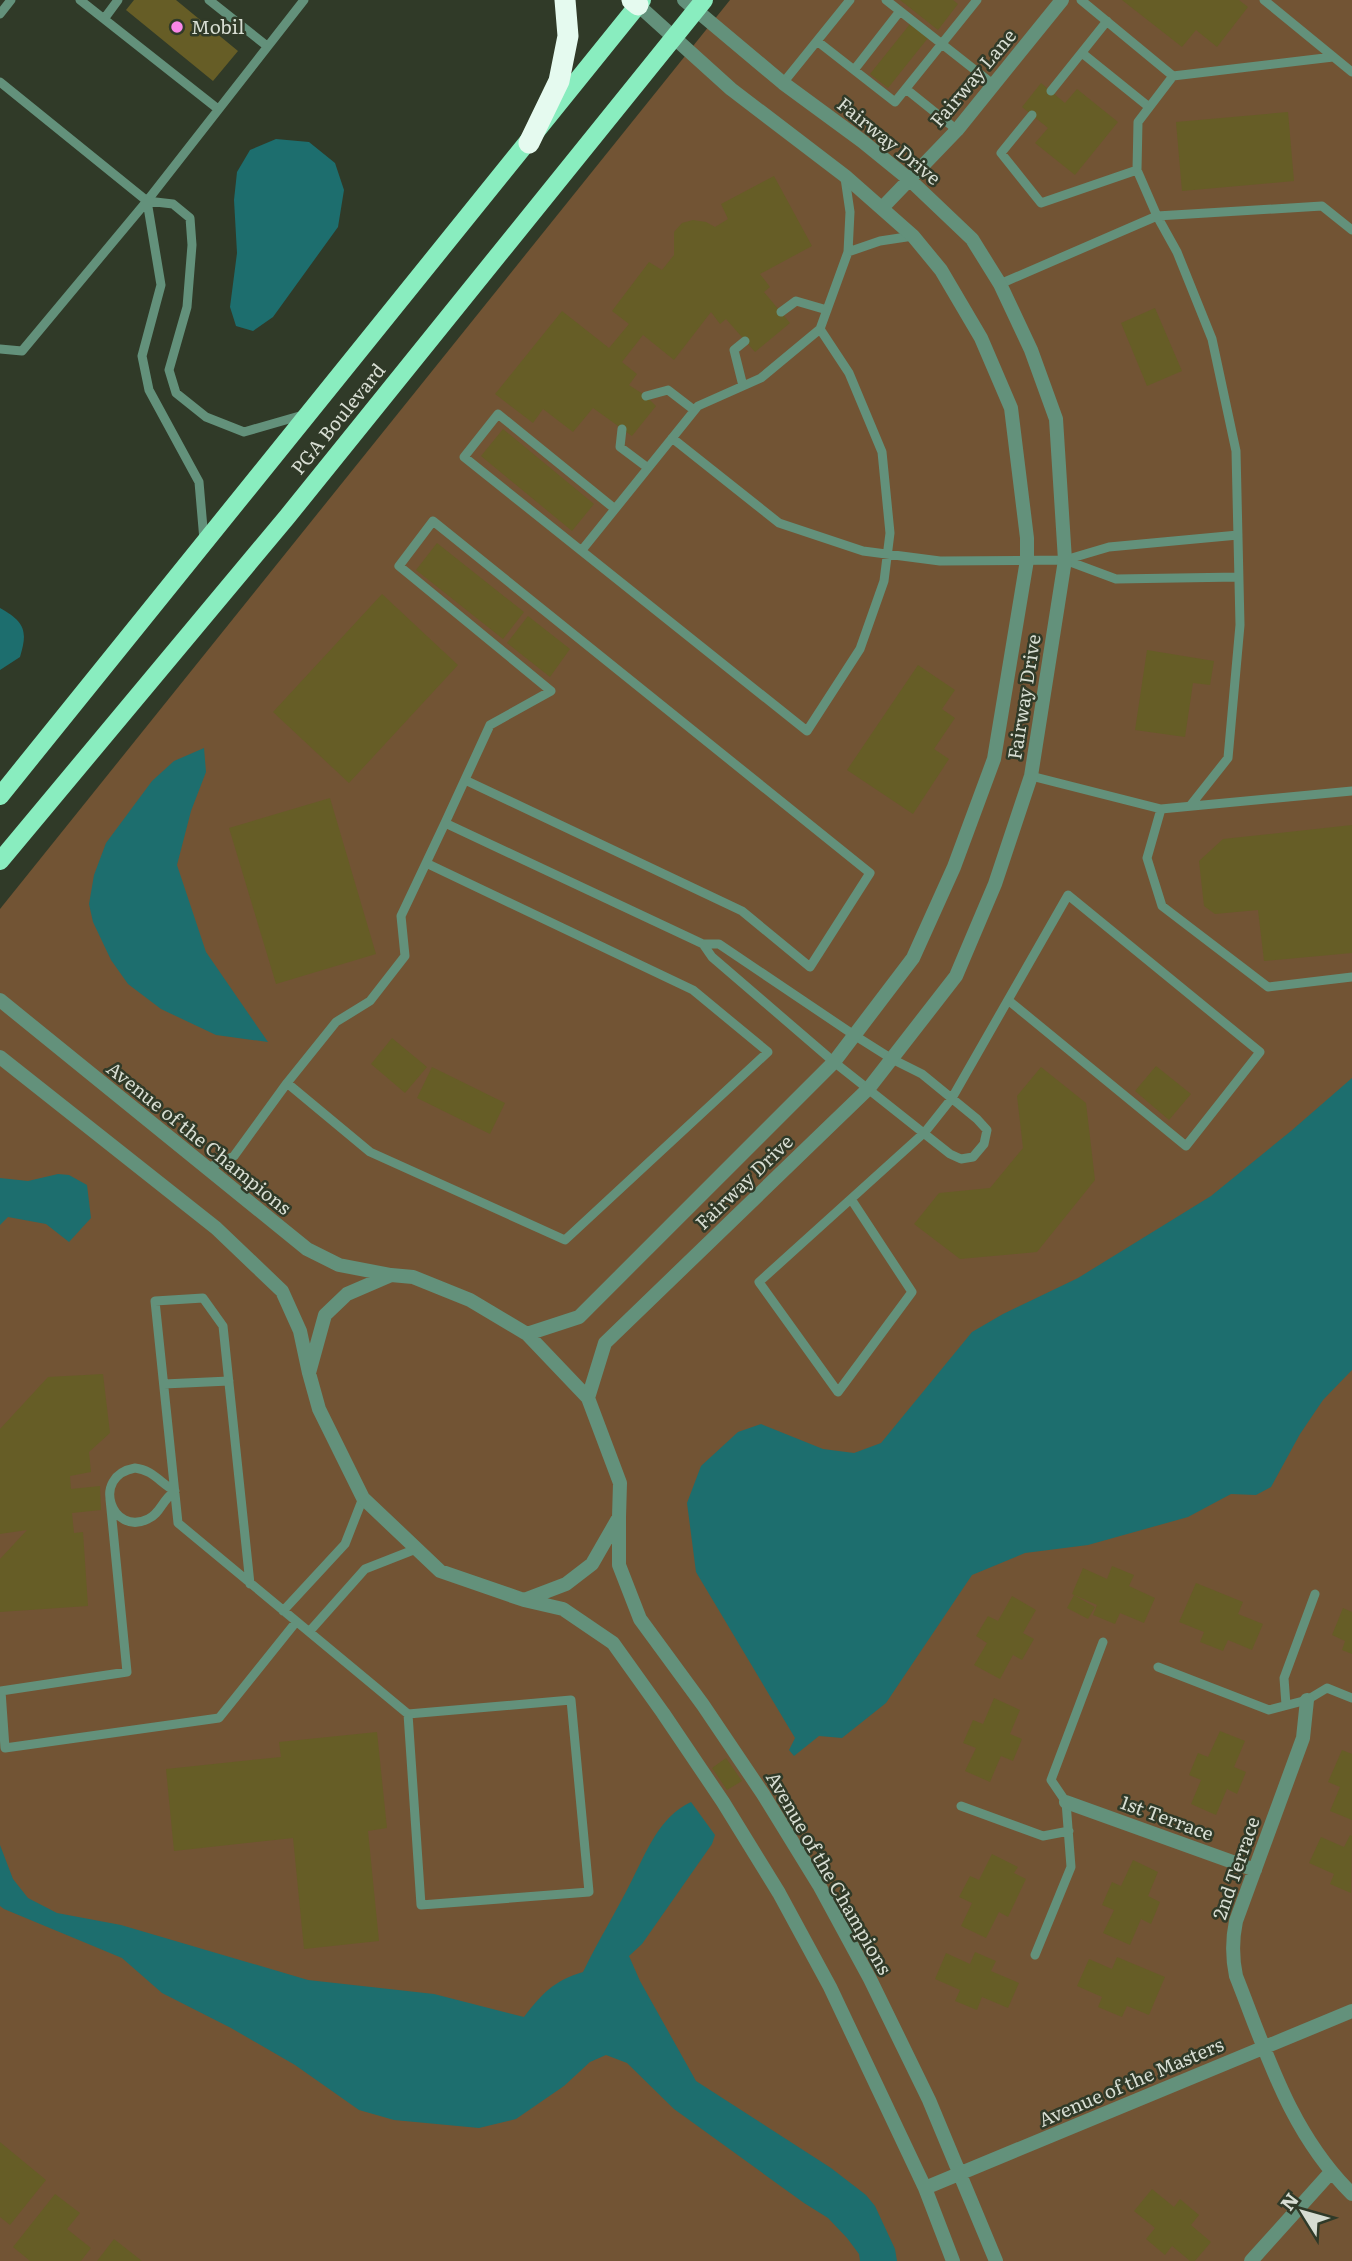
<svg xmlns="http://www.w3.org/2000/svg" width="1352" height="2261" font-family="Literata,serif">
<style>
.green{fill:#725434}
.water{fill:#1d6e6e}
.building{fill:#665d26}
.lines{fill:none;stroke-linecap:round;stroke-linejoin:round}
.service{stroke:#63917b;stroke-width:9}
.minor{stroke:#63917b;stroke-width:14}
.primary{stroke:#89edbf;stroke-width:18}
.motorway{stroke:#e5faef;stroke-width:21}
.poi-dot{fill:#f987e8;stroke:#303a28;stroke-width:2.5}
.labels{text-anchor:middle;stroke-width:5;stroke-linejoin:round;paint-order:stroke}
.poi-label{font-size:19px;fill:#d7ddd2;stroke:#303a28;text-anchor:start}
.street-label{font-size:19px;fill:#d7ddd2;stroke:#303a28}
</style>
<rect width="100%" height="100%" fill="#303a28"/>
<path class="green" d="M 730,0 L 1352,0 L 1352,2261 L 0,2261 L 0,909 Z"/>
<path class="water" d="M 276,139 L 309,142 L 335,163 L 344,190 L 338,227 L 273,317 L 253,331 L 236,326 L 230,307 L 237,253 L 234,200 L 237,172 L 250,150 Z
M 0,608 C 25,622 28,631 20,657 L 0,670 Z
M 204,748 L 206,772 L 191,811 L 177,865 L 206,952 L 268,1042 L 216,1035 L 161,1009 L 128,984 L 111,960 L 93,922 L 89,904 L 94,875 L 106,843 L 152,781 L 174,761 Z
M 1352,1078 L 1352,1370 L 1323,1400 L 1300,1434 L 1271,1487 L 1256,1495 L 1231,1494 L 1188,1517 L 1088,1545 L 1025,1553 L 972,1575 L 886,1703 L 842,1738 L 819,1736 L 794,1756 L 789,1750 L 795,1738 L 696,1572 L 687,1503 L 701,1466 L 738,1432 L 761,1424 L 823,1449 L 854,1453 L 881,1443 L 972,1332 L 1003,1314 L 1078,1278 L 1211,1196 L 1291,1131 Z
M 58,1174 L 69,1175 L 87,1185 L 91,1218 L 69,1242 L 46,1224 L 8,1217 L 0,1225 L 0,1178 L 28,1181 Z
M 691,1802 L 715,1835 L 712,1844 L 642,1944 L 629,1956 L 640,1981 L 696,2081 L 831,2168 L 866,2195 L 875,2206 L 895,2249 L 897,2261 L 860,2261 L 859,2254 L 847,2238 L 828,2218 L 804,2203 L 674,2109 L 627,2063 L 606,2055 L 590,2062 L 564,2086 L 516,2119 L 479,2128 L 394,2120 L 359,2110 L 295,2065 L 231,2028 L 162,1993 L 122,1958 L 4,1909 L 0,1906 L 0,1845 L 13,1879 L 28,1898 L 57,1913 L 121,1925 L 308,1980 L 434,1994 L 524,2017 C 542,1994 553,1981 583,1972 C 598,1941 616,1912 631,1882 C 647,1851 659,1817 691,1802 Z"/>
<path class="building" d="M 134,0 L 176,0 L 238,51 L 213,81 L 126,10 Z
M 900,0 L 953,0 L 958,4 L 938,30 Z
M 1122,0 L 1239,0 L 1248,7 L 1217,47 L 1196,30 L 1182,47 Z
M 910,24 L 928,38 L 888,88 L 870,74 Z
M 1041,83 L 1065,103 L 1077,89 L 1118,122 L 1075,175 L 1035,143 L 1048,128 L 1022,107 Z
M 1288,112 L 1294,181 L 1182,191 L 1176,122 Z
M 774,176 L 812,246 L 760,274 L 770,287 L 764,292 L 790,323 L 755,352 L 726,319 L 720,324 L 711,312 L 674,360 L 643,335 L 622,362 L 637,374 L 629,385 L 646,396 L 656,406 L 632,436 L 593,408 L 573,432 L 543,409 L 533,423 L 495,394 L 562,311 L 609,348 L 629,324 L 612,311 L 649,262 L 662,270 L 674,255 L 674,232 L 682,223 L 693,220 L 706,222 L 715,227 L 728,219 L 721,204 Z
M 1155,308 L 1182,371 L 1147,386 L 1121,323 Z
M 503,429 L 594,504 L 572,531 L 481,456 Z
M 437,543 L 524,612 L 503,639 L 416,570 Z
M 382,594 L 458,665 L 349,783 L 273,712 Z
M 528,616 L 570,649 L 550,677 L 507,643 Z
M 1147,650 L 1214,661 L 1210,685 L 1193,683 L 1185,737 L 1135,730 Z
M 918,665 L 955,690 L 942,709 L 955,718 L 934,749 L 949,759 L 913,814 L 847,770 Z
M 330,798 L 376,954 L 276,984 L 229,828 Z
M 1352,825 L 1352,953 L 1264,961 L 1258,910 L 1215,914 L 1204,906 L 1199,861 L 1223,839 Z
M 392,1038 L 427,1067 L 405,1093 L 371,1064 Z
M 1156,1066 L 1191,1094 L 1169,1120 L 1135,1091 Z
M 432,1067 L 505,1103 L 490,1134 L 417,1098 Z
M 1041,1067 L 1086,1103 L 1095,1180 L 1037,1252 L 960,1259 L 914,1224 L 939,1193 L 990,1188 L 1023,1148 L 1017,1096 Z
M 103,1374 L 110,1433 L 89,1452 L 91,1472 L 70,1476 L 71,1489 L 100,1486 L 101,1510 L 72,1513 L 74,1533 L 83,1532 L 88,1606 L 0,1612 L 0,1559 L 27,1530 L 0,1534 L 0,1429 L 48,1377 Z
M 1112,1566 L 1134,1575 L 1129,1586 L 1155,1598 L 1144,1623 L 1120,1613 L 1115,1624 L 1093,1615 L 1097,1605 L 1072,1594 L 1083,1568 L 1107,1579 Z
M 1196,1583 L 1243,1602 L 1238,1614 L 1263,1624 L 1252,1650 L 1228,1640 L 1223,1651 L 1200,1642 L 1204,1632 L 1179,1622 Z
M 1074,1595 L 1095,1607 L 1088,1619 L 1067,1608 Z
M 1012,1596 L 1036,1610 L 1023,1633 L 1034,1639 L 1022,1660 L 1013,1655 L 1000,1679 L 974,1665 L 987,1643 L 976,1636 L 988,1616 L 998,1621 Z
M 1343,1608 L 1352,1612 L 1352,1654 L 1342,1650 L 1345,1641 L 1332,1635 Z
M 994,1698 L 1020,1710 L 1010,1734 L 1022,1739 L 1013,1761 L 1001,1756 L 990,1782 L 965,1771 L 976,1748 L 963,1743 L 973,1720 L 983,1724 Z
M 1220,1731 L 1245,1741 L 1234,1767 L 1246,1772 L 1237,1794 L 1227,1789 L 1216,1815 L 1191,1804 L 1201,1780 L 1189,1775 L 1198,1753 L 1208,1757 Z
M 377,1732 L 387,1828 L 368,1831 L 379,1941 L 304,1949 L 293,1838 L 174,1851 L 166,1769 L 281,1757 L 279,1742 Z
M 1342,1750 L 1352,1754 L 1352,1820 L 1330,1811 L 1340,1787 L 1328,1782 Z
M 726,1758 L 742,1781 L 727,1790 L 712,1768 Z
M 1350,1835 L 1352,1836 L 1351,1893 L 1330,1884 L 1334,1874 L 1309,1863 L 1321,1837 L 1344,1847 Z
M 992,1854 L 1018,1867 L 1014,1873 L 1026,1879 L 1008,1917 L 999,1912 L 986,1938 L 961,1926 L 972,1903 L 959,1897 L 970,1876 L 979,1880 Z
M 1133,1860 L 1158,1872 L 1148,1896 L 1160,1902 L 1151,1924 L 1141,1919 L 1130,1945 L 1103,1933 L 1114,1910 L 1102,1905 L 1112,1882 L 1121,1886 Z
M 975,1952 L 996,1961 L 991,1971 L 1019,1983 L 1008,2008 L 982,1997 L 977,2010 L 955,2001 L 960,1990 L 935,1979 L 946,1953 L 970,1964 Z
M 1117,1957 L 1165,1977 L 1149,2015 L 1127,2006 L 1122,2017 L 1098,2007 L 1102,1997 L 1077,1986 L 1089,1959 L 1112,1969 Z
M 0,2142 L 46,2180 L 10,2225 L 0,2217 Z
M 1152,2189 L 1174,2207 L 1180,2199 L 1199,2215 L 1191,2225 L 1211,2242 L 1195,2261 L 1190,2261 L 1172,2246 L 1165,2255 L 1146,2239 L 1155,2228 L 1134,2211 Z
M 55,2194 L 80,2213 L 67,2229 L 91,2248 L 81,2261 L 30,2261 L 13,2247 Z
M 114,2239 L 142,2261 L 97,2261 Z"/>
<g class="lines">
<path class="service" d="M 80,0 L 104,19 L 118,0
M 209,0 L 267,46
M 886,0 L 994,85
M 1081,0 L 1173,76 L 1333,57
M 1264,0 L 1352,72
M 0,14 L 11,0
M 104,19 L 218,109
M 817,41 L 895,102 L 977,0
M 1082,53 L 1149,107
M 854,70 L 900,11
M 0,82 L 147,201 L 173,204 L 190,218 L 192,245 L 187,307 L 169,370 L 176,393 L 206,417 L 244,432 L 303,415
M 783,83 L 850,0
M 906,89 L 957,130
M 1051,91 L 1107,21
M 1032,115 L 1001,153 L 1041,203 L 1137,170 L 1138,122 L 1173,76
M 1137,170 L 1157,216 L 1177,252 L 1212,339 L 1236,451 L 1240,625 L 1228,758 L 1190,806
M 147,201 L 161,285 L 142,356 L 149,390 L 199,482 L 204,540
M 848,252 L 880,241 L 913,236
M 1000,284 L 1157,216 L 1322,206 L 1352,230
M 781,312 L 796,301 L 827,310
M 0,349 L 22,351 L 147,201 L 304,0
M 743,386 L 734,350 L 745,341
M 646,396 L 668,390 L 694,410
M 622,429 L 620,447 L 648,468
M 672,438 L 779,523 L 863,551 L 940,561 L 1065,560 L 1109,547 L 1238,535
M 615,509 L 498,414 L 464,457 L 807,731 L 860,649 L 884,581 L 890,533 L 882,452 L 849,373 L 820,329 L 848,252 L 850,212 L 845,178
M 582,550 L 698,406 L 761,378 L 820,329
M 1065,560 L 1116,579 L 1239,577
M 1031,776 L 1161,809 L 1147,858 L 1162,906 L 1268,987 L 1352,977
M 1161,809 L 1352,791
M 445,823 L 490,725 L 551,691 L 399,566 L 433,521 L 870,873 L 810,967 L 742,911 L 465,780
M 287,1083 L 370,1152 L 565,1240 L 768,1052 L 693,990 L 426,863
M 205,1169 L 234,1156 L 287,1083 L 336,1022 L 370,1001 L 405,956 L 401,916 L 445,823 L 703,944 L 719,944 L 854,1035 L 892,1059 L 922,1074 L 977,1119 L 987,1130 L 984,1144 L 973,1157 L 961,1159 L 950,1154 L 834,1062 L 712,957 L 703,944
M 851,1199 L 912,1292 L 838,1392 L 759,1282 L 925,1132 L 952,1098 L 1068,895 L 1260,1052 L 1186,1146 L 1008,1000
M 164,1384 L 229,1381
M 135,1468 C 153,1470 160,1483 175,1491 C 161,1501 161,1513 148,1519 C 112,1537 90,1476 135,1468 Z
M 110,1499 L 127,1672 L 1,1691 L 5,1748 L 219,1718 L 296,1622
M 250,1584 L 223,1326 L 203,1298 L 155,1301 L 178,1523 L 408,1714 L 571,1700 L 589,1892 L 421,1905 L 408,1714
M 283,1611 L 345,1544 L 363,1498
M 309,1632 L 365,1569 L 416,1549
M 1158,1667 L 1269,1710 L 1307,1700 L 1327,1688 L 1352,1698
M 1286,1705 L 1284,1678 L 1315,1594
M 961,1806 L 1043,1836 L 1069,1831
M 1035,1955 L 1071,1867 L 1066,1802 L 1051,1780 L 1103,1642"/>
<path class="minor" d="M 882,208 L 957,130 L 1062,0
M 0,1000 L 307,1249 L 339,1265 L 391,1275
M 0,1057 L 216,1228 L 282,1291 L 300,1331 L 309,1373 L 319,1409 L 363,1498 L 440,1571 L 524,1600 L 566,1584 L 592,1564 L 619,1517 L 620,1483 L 588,1398 L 527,1334 L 470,1300 L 413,1277 L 391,1275 L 347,1294 L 325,1315 L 309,1373
M 527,1334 L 579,1317 L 834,1062 L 913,958 L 954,867 L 994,759 L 1027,560 L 1027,538 L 1011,408 L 981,338 L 941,270 L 913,236 L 845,176 L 731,89 L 638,5
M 588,1398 L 605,1343 L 869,1088 L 956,976 L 995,884 L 1031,776 L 1065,560 L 1056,419 L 1031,350 L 1000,284 L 972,239 L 910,180 L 862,141 L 783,83 L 684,0
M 619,1517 L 619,1565 L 640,1619 L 703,1705 L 763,1794 L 819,1885 L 870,1979 L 929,2100 L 996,2261
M 524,1600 L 563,1609 L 613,1643 L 663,1713 L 723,1802 L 779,1893 L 830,1987 L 925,2188 L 953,2261
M 1307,1700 L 1303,1738 L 1236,1921 C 1232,1940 1232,1957 1236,1976 C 1267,2054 1290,2133 1352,2194
M 1066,1802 L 1255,1870
M 925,2188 L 1352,2011
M 1251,2261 L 1331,2172"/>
<path class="primary" d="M 0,796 L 642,0
M 0,861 L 287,517 L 704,0"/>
<path class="motorway" d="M 632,0 L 638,5
M 529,143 L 559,81 L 568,36 L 565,0"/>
</g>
<circle class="poi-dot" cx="177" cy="27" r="7"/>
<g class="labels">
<g class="poi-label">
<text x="191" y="34">Mobil</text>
</g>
<g class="street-label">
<text transform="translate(973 78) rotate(-50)" y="7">Fairway Lane</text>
<text transform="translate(889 141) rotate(39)" y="7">Fairway Drive</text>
<text transform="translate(338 419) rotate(-51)" y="7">PGA Boulevard</text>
<text transform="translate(1024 697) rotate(-81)" y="7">Fairway Drive</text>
<text transform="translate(199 1138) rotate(39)" y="7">Avenue of the Champions</text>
<text transform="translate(744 1182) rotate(-44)" y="7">Fairway Drive</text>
<text transform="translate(1167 1818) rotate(20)" y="7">1st Terrace</text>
<text transform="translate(1236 1868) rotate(-71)" y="7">2nd Terrace</text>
<text transform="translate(829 1873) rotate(60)" y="7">Avenue of the Champions</text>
<text transform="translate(1131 2082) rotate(-23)" y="7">Avenue of the Masters</text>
</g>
</g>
<g transform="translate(1303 2212) rotate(307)" stroke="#303a28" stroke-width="5" paint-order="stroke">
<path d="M0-5L12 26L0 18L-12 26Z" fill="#d7ddd2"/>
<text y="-10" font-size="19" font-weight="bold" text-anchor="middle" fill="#d7ddd2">N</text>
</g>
</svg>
